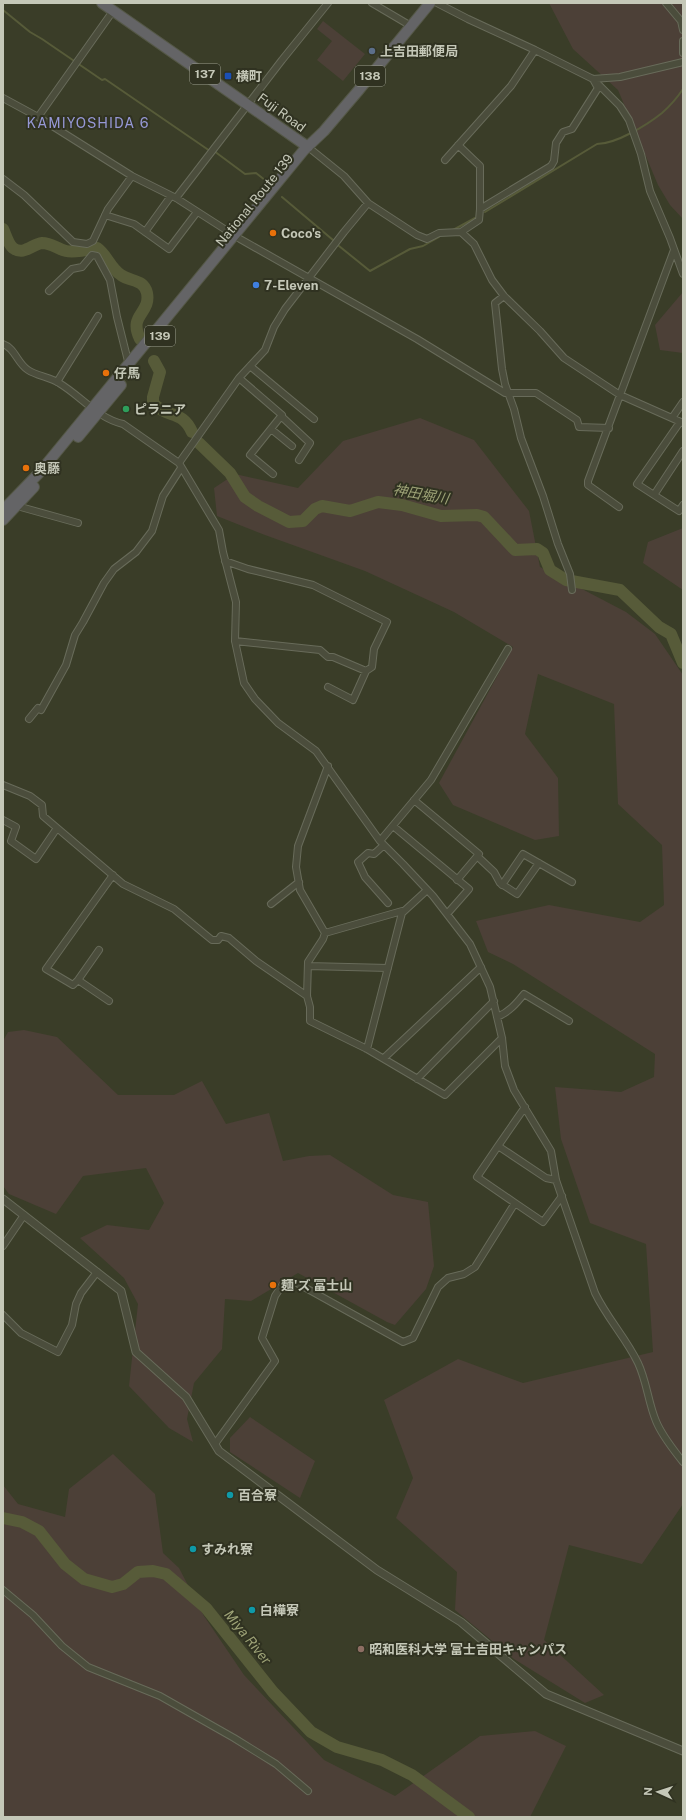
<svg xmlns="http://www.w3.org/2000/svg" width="686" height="1820" font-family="'Public Sans','Noto Sans JP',sans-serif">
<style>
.green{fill:#4c4037}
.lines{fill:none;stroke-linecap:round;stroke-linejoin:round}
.stream{stroke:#575b39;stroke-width:2}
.river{stroke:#575b39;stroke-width:12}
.minor-casing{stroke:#686b5a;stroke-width:8}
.tertiary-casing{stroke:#686b5a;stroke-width:9}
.trunk-casing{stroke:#555847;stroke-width:12}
.minor{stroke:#4b4d3c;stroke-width:6}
.tertiary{stroke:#4b4d3c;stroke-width:7}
.trunk{stroke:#646466;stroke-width:10}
.service-dot{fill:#5c6f8a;stroke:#303221;stroke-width:1.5}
.transit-dot{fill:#1a4fb4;stroke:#303221;stroke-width:1.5}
.food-dot{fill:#e8710a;stroke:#303221;stroke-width:1.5}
.shop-dot{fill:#3f7fe0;stroke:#303221;stroke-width:1.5}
.leisure-dot{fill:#2e9e5b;stroke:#303221;stroke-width:1.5}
.culture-dot{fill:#0f9aa8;stroke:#303221;stroke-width:1.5}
.education-dot{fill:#8d6e63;stroke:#303221;stroke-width:1.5}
.labels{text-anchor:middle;stroke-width:4;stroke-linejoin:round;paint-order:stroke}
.shield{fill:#303221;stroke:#989b8b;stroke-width:1}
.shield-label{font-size:12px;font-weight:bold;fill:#c5c8b8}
.poi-label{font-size:13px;font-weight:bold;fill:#c5c8b8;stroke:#303221;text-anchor:start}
.street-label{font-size:13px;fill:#c5c8b8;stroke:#303221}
.neighbourhood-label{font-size:14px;letter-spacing:1px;fill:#9698d6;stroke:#303221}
.water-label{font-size:14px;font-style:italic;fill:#9da276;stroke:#303221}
</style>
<rect width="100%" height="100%" fill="#3a3d28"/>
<path class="green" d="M 549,3 L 683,3 L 683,219 L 670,205 L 658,185 L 618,90 L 573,49 Z
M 323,21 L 365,54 L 343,81 L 317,60 L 332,41 L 317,29 Z
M 683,292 L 683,353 L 660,350 L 655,325 Z
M 420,418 L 474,440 L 529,511 L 540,567 L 626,612 L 655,634 L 683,675 L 683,1504 L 642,1564 L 569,1545 L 544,1640 L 604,1695 L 585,1703 L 514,1659 L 455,1610 L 457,1572 L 396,1518 L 413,1478 L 384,1400 L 458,1359 L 523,1383 L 653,1352 L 646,1244 L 590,1223 L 561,1139 L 555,1087 L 621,1092 L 654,1077 L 655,1054 L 513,964 L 488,952 L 476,921 L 549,905 L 640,922 L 664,905 L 662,845 L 618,804 L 614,704 L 538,674 L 525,734 L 558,778 L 559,836 L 535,840 L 453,805 L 439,783 L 513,647 L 454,612 L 365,571 L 265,535 L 217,516 L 214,488 L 235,474 L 298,488 L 343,441 Z
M 683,528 L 683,590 L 643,563 L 648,542 Z
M 24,1030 L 57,1037 L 118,1095 L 174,1095 L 202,1081 L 226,1124 L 269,1113 L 283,1161 L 309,1156 L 330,1155 L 393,1195 L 428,1202 L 434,1266 L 426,1289 L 395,1325 L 387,1322 L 298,1273 L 251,1301 L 225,1299 L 222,1349 L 194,1383 L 187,1419 L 193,1442 L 169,1428 L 129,1386 L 138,1304 L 124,1278 L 80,1238 L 107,1225 L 149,1230 L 164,1203 L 146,1168 L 83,1176 L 56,1214 L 9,1194 L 3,1186 L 3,1041 L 8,1032 Z
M 250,1417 L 315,1461 L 300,1498 L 230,1452 L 230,1438 Z
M 113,1454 L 155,1494 L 163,1553 L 179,1568 L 204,1616 L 244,1675 L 324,1760 L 395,1796 L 480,1736 L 535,1731 L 566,1746 L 530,1817 L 3,1817 L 3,1485 L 18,1504 L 65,1517 L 69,1489 Z"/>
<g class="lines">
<path class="stream" d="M 3,10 L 30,32 L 42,39 L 102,80 L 105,79 L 210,151
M 214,151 L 245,174 L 256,173 L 270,184
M 282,197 L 333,240
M 485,212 L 597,144 C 616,144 647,125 662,113 C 670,106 677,98 683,89
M 453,230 L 475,218
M 339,246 L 370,271 L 410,249 L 423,246 L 439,237"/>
<path class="river" d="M 3,229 C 6,235 8,244 13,248 C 24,256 32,244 42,243 C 52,243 57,249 66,251 C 75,253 87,250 97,248 C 107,255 110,268 121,275 C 131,282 144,279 147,293 C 151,314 128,314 140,339
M 154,361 L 160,372 L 153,397 L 153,403 C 167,419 182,409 192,432
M 199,443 L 230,473 L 245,497 L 258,506 L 289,522 L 303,521 L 315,509 L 322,506 L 350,511 L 378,502 L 402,505 L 441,516 L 477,515 L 484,517 L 515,550 L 537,549 L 543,553 L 550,570 L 566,580 L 620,590 L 659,627 L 671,634 L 683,663
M 3,1518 L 22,1522 L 39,1531 L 65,1564 L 84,1579 L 112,1587 L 123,1584 L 138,1572 L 153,1571 L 166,1574 L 206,1608 L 273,1692 L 311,1732 L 337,1747 L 382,1760 L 412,1775 L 469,1817"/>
<g class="minor-casing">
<path id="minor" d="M 372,3 L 411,26
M 437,3 L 468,19 L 535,50 L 593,79 L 620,106 L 629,120 L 641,154 L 650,191 L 670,238 L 683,274
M 666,3 L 681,21 L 683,30
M 683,41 L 683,53
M 593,79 L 620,77 L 683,62
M 3,98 L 38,117 L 132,176 L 176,198 L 240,239 L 417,339 L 505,393 L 536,393 L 577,420 L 579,427 L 609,428
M 38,117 L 113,11
M 458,145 L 480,166 L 480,209
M 308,147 L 344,176 L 368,203 L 417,235 L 427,239 L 439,233 L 461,232 L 479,220 L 480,209 L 551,166 L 554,161 L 556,143 L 563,132 L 572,129 L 598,88 L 593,79
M 445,160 L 511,86 L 535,50
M 3,179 L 24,195 L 73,242 L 87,244 L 93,241 L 108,209 L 132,176
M 176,198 L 282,60 L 328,3
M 105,215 L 134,224 L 169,249 L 197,212
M 145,232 L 171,196
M 461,232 L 474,244 L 492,280 L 504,296 L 540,331 L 564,358 L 620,395 L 683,423
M 49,291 L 72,269 L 82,267 L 92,255 L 97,256 L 110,280 L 117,317 L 129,365
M 504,296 L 495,303 L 502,369 L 505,384 L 514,409 L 521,438 L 543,496 L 558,544 L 570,574 L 572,590
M 3,344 C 15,348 17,363 28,370 C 37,376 50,377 59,383 C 81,396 97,418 123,424 L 179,463 L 219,530 L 223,552 L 236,602 L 235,641 L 244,683 L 255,699 L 278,723 L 316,751 L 380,841 L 403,864 L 433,896 L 470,944 L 490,987 L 502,1038 L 505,1066 L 514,1090 L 551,1151 L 556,1180 L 595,1293 C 607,1318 626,1338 638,1363 C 647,1382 648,1402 656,1421 C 662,1436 673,1449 683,1462
M 250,366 L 314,419
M 239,378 L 282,415 L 250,455 L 273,474
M 57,382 L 98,316
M 281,416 L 310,443 L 299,460
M 672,418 L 683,402
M 680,422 L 637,484 L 679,511 L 683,505
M 271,429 L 292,446
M 179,463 L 239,378 L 265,350 L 274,327 L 285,309 L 344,232 L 368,203
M 654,495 L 683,451
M 17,506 L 78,523
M 619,507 L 588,485 L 588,481 L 674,250
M 225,561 L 248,569 L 313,585 L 387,622 L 374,649 L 372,667 L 366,671 L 353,700 L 328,687
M 235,641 L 320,650 L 328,657 L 333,657 L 366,671
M 29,719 L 38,708 L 41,710 L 66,665 L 75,635 L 83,622 L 104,583 L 114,569 L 136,552 L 152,531 L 163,496 L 181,468
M 328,766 L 298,846 L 296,867 L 300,890 L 325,933 L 323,939 L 308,962 L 307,996 L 310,1007 L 310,1021 L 367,1049 L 445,1095 L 502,1038
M 3,785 L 30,796 L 42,805 L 43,816 L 123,884 L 174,909 L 212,940 L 218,940 L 221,936 L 229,938 L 256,961 L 307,996
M 414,800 L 479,854 L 457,880
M 3,820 L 16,827 L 11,841 L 36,859 L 57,828
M 393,826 L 469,889 L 447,914
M 380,841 L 431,780 L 508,649
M 384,845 L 374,854 L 368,853 L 358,862 L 365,877 L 388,903
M 477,856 L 494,872 L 500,883 L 517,894 L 539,863
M 502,885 L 523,854 L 572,882
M 271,904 L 299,882
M 325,933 L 402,911
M 308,966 L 388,968
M 78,980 L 99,950
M 109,1001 L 78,980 L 73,985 L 46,969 L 113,875
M 497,1017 C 509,1012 516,1004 524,994 L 569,1021
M 367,1049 L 402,913 L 426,891
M 384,1058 L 481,967
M 417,1079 L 494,1001
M 498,1146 L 525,1107
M 515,1203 L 477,1177 L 498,1146 L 546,1178 L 556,1180
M 3,1246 L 24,1215
M 3,1315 L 21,1333 L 58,1352 L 72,1325 L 76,1304 L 81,1293 L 97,1272
M 215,1444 L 275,1361 L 262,1338 L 275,1296 L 283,1284 L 295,1282 L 403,1342 L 413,1338 L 438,1287 L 448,1278 L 464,1274 L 475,1267 L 515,1203 L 543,1222 L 562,1196
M 3,1590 L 33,1615 L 62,1646 L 88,1667 L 160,1696 L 234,1738 L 276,1764 L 308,1791"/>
</g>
<g class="tertiary-casing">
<path id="tertiary" d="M 3,1199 L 121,1291 L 136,1352 L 186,1397 L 219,1451 L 377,1570 L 461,1622 L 546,1694 L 683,1751"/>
</g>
<g class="trunk-casing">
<path id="trunk" d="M 102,3 L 308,147
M 78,437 L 121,385
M 3,510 L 40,472 L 304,150 L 324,131 L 358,91 L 430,3
M 3,520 L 34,487"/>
</g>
<use href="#minor" class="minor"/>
<use href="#tertiary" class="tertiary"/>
<use href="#trunk" class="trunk"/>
</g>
<circle class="service-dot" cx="372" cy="51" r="4"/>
<rect class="transit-dot" x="224" y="72" width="8" height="8" rx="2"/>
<g class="food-dot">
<circle cx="273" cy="233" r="4"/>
<circle cx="106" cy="373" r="4"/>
<circle cx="26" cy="468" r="4"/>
<circle cx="273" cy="1285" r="4"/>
</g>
<circle class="shop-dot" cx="256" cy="285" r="4"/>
<circle class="leisure-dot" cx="126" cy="409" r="4"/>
<g class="culture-dot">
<circle cx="230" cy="1495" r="4"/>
<circle cx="193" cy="1549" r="4"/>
<circle cx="252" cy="1610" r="4"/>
</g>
<circle class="education-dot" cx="361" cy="1649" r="4"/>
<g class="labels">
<g class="shield">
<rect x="190" y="64" width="30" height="20" rx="3"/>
<rect x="355" y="66" width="30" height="20" rx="3"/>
<rect x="145" y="326" width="30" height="20" rx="3"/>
</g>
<g class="shield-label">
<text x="205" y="78">137</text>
<text x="370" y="80">138</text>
<text x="160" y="340">139</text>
</g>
<g class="poi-label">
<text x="380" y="56">上吉田郵便局</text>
<text x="236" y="81">横町</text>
<text x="281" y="238">Coco's</text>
<text x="264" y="290">7-Eleven</text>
<text x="114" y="378">仔馬</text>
<text x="134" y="414">ピラニア</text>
<text x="34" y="473">奥藤</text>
<text x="281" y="1290">麺'ズ 冨士山</text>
<text x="238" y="1500">百合寮</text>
<text x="201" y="1554">すみれ寮</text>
<text x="260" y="1615">白樺寮</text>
<text x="369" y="1654">昭和医科大学 富士吉田キャンパス</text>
</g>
<g class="street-label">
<text transform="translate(282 112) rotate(36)" y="5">Fuji Road</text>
<text transform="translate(254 200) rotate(-51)" y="5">National Route 139</text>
</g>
<g class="neighbourhood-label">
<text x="88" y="128">KAMIYOSHIDA 6</text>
</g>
<g class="water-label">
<text transform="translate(421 494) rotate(10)" y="5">神田堀川</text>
<text transform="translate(248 1637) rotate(51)" y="5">Miya River</text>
</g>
</g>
<rect width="686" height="1820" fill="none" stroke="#c5c8b8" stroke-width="8"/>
<g transform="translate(658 1792) rotate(273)" stroke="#303221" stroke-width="3" paint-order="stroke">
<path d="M0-3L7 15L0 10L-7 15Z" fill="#c5c8b8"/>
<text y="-6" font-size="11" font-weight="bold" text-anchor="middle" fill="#c5c8b8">N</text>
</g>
</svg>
